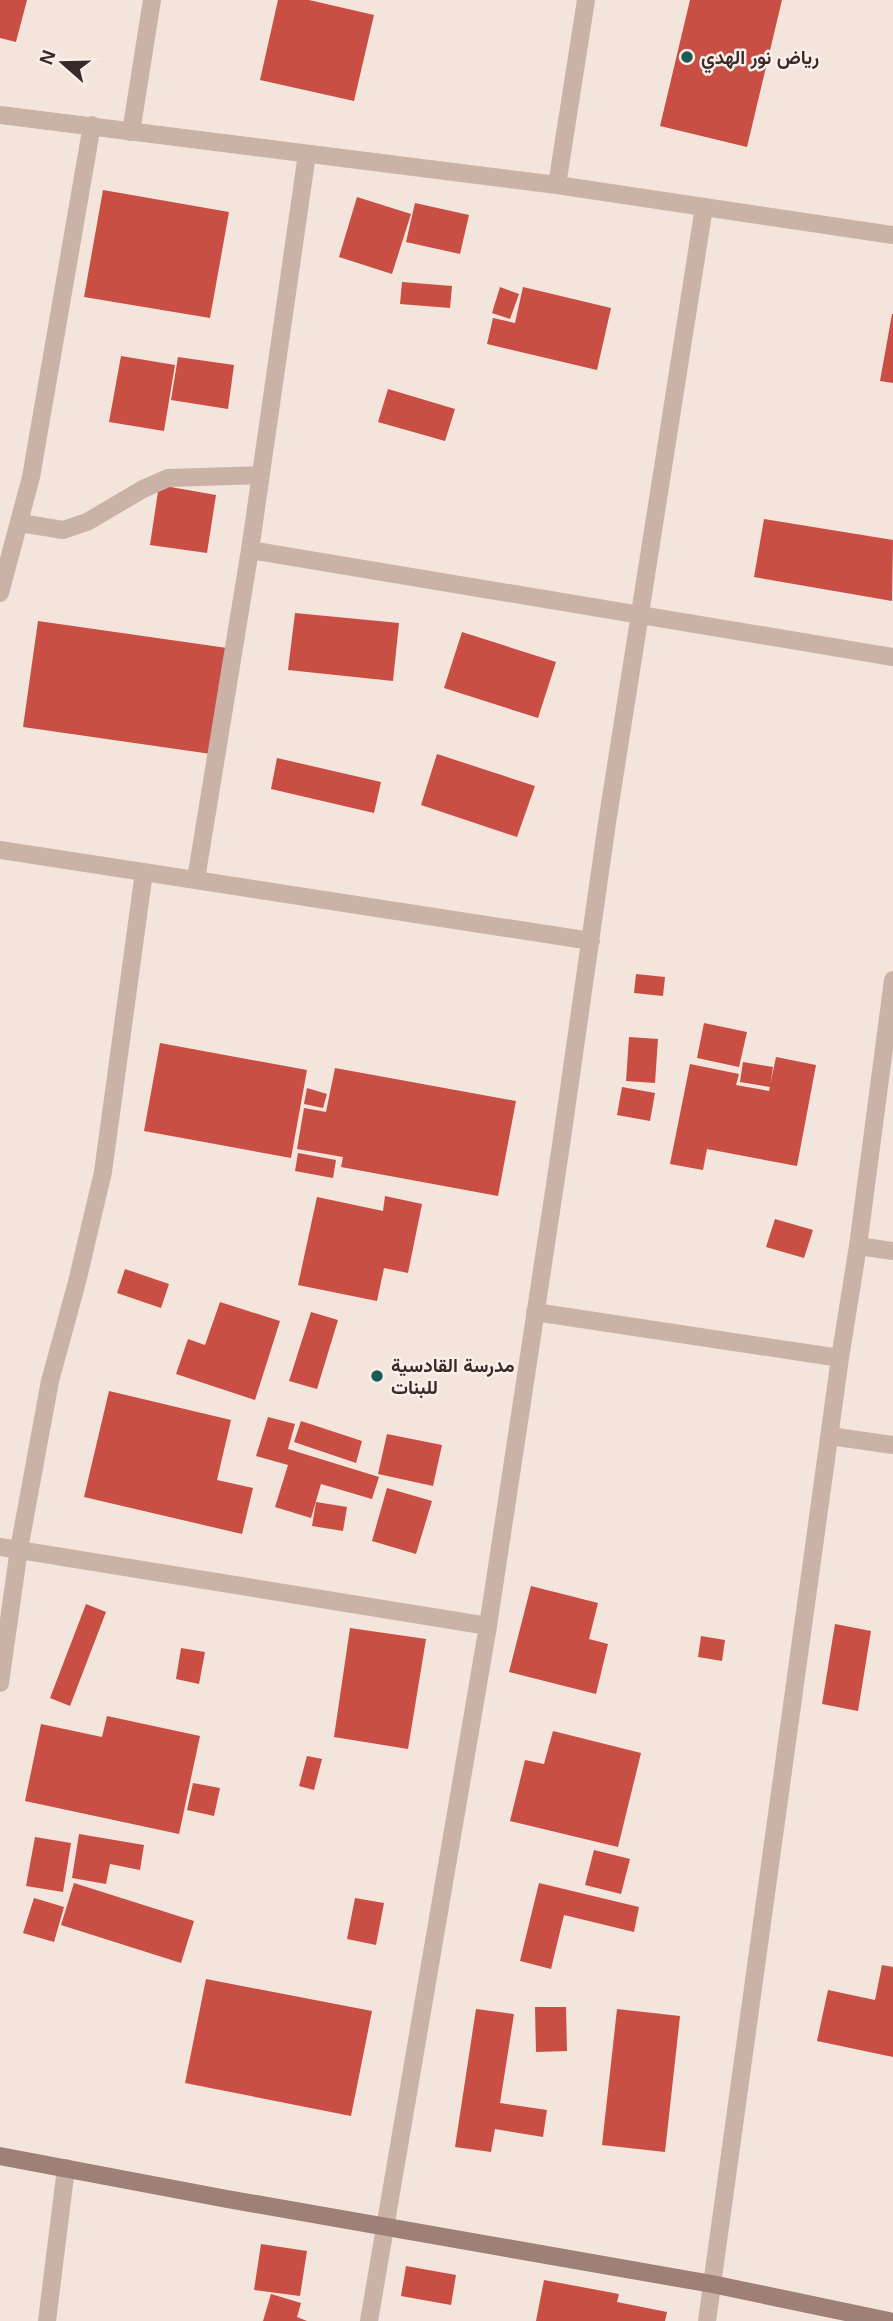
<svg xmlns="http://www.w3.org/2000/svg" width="893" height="2321" font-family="Arial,Vazirmatn,sans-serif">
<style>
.building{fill:#c94e44}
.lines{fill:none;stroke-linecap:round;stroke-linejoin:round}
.street{stroke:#cbb2a7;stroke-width:18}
.secondary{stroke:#9f8079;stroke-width:18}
.poi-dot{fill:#1c5a54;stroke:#faefe9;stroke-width:2.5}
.labels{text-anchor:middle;stroke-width:5;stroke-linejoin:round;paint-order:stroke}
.poi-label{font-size:19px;font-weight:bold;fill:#382a28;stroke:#faefe9;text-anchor:start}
</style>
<rect width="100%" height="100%" fill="#f3e4dc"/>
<path class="building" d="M 0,0 L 27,0 L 16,42 L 0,38 Z
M 278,0 L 309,0 L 374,15 L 354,101 L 260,80 Z
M 690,0 L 782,0 L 747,147 L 660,126 Z
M 103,190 L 229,212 L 210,318 L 84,297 Z
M 357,197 L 411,214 L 392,274 L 339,257 Z
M 415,203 L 469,215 L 460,254 L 406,242 Z
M 402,282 L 452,286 L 450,308 L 400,304 Z
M 500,287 L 519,294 L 510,319 L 492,313 Z
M 523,287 L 611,308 L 597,370 L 487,344 L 493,318 L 515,323 Z
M 892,314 L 893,314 L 893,383 L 880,381 Z
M 121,356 L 175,365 L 164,431 L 109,422 Z
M 178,357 L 234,365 L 228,409 L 171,400 Z
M 388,389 L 455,409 L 445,441 L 378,422 Z
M 159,485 L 216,495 L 207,553 L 150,545 Z
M 764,519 L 893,540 L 892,601 L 754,577 Z
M 295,613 L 399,623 L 393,681 L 288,670 Z
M 38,621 L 227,648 L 211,754 L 23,727 Z
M 462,632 L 556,662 L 538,718 L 444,688 Z
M 437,754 L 535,786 L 517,837 L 421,805 Z
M 277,758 L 381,782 L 374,813 L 271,789 Z
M 636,974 L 665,977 L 663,996 L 634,993 Z
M 704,1023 L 747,1032 L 739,1067 L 697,1058 Z
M 629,1037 L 658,1039 L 655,1083 L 626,1081 Z
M 160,1043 L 307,1070 L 291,1158 L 144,1131 Z
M 776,1057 L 816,1065 L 797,1166 L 707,1149 L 703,1170 L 670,1164 L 690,1064 L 739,1074 L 736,1085 L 769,1091 Z
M 743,1062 L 773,1067 L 770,1087 L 740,1082 Z
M 335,1068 L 516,1101 L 498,1196 L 341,1167 L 343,1157 L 297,1149 L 304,1108 L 326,1112 Z
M 622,1087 L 655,1093 L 650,1121 L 617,1115 Z
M 307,1088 L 327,1094 L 323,1108 L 304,1104 Z
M 298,1153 L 336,1160 L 333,1178 L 295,1171 Z
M 385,1196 L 422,1204 L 408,1273 L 384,1268 L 377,1301 L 298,1285 L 317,1197 L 383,1211 Z
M 775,1219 L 813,1230 L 804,1258 L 766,1247 Z
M 125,1269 L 169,1284 L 161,1308 L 117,1293 Z
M 220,1302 L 280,1321 L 255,1400 L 176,1374 L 188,1339 L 205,1345 Z
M 311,1312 L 338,1320 L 317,1389 L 289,1381 Z
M 109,1391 L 231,1420 L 217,1480 L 253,1488 L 242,1534 L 84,1497 Z
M 268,1417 L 295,1424 L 288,1449 L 379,1477 L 372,1499 L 321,1484 L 311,1518 L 275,1507 L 288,1465 L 256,1456 Z
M 301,1421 L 362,1441 L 356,1463 L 294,1442 Z
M 387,1434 L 442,1445 L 433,1486 L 378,1474 Z
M 387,1488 L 432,1501 L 416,1554 L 372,1541 Z
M 316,1502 L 347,1507 L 343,1531 L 312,1526 Z
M 531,1586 L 598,1603 L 589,1639 L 608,1644 L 596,1694 L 509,1672 Z
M 86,1604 L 106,1612 L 70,1706 L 50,1698 Z
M 835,1624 L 871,1631 L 858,1711 L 822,1704 Z
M 350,1628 L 426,1639 L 408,1749 L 334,1737 Z
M 701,1636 L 725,1640 L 722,1661 L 698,1657 Z
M 181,1648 L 205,1652 L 199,1684 L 176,1679 Z
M 107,1716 L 200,1736 L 179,1834 L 25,1801 L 41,1724 L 102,1737 Z
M 553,1731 L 641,1753 L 618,1847 L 510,1821 L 525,1760 L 544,1764 Z
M 307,1756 L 322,1759 L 314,1790 L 299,1786 Z
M 193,1783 L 220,1788 L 214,1816 L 187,1810 Z
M 79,1834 L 144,1845 L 140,1870 L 110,1864 L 106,1884 L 72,1878 Z
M 35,1837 L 71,1843 L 63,1892 L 26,1886 Z
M 594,1850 L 630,1859 L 621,1894 L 585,1885 Z
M 74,1883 L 194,1921 L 181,1963 L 61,1925 Z
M 539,1883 L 639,1907 L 634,1932 L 564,1915 L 551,1969 L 520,1961 Z
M 34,1898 L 64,1907 L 54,1942 L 23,1933 Z
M 355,1898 L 384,1903 L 376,1945 L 347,1939 Z
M 882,1965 L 893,1967 L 893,2057 L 817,2041 L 828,1990 L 875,2000 Z
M 206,1979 L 372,2011 L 351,2116 L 185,2083 Z
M 535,2007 L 566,2007 L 567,2051 L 536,2052 Z
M 476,2009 L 514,2014 L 500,2103 L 547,2110 L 543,2137 L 495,2129 L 491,2152 L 455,2147 Z
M 617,2009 L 680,2016 L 665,2152 L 602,2145 Z
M 261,2244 L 307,2251 L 300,2296 L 254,2290 Z
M 406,2266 L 456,2275 L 451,2305 L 401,2296 Z
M 544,2280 L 619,2294 L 617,2302 L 667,2312 L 665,2321 L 536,2321 Z
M 271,2294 L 301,2303 L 297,2317 L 307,2321 L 263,2321 Z"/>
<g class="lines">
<path class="street" d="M 0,115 L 557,185
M 131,132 L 152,0
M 704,207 L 893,235
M 20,523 L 63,530 L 87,522 L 143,489 L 168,478 L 261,475
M 250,550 L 893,657
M 0,593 L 31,477 L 92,125
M 0,850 L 591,941
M 196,879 L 250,550 L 307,154
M 858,1246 L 893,1251
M 535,1312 L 840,1358
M 830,1436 L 893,1445
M 0,1547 L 488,1626
M 0,1683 L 19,1549 L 50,1381 L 77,1282 L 103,1172 L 144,872
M 47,2321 L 66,2168
M 369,2321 L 488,1626 L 561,1145 L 607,823 L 704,207 L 557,185 L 586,0
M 707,2321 L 840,1358 L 858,1246 L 893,980"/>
<path class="secondary" d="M 0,2156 L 227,2199 L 712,2284 L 889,2321"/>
</g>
<g class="poi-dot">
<circle cx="687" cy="57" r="7"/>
<circle cx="377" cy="1376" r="7"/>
</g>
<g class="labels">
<g class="poi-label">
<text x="701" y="64">رياض نور الهدي</text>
<text x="391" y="1372">مدرسة القادسية<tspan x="391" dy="22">للبنات</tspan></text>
</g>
</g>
<g transform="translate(63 63) rotate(290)" stroke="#faefe9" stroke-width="5" paint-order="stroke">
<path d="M0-5L12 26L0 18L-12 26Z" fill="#382a28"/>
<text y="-10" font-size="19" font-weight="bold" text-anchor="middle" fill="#382a28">N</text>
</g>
</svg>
